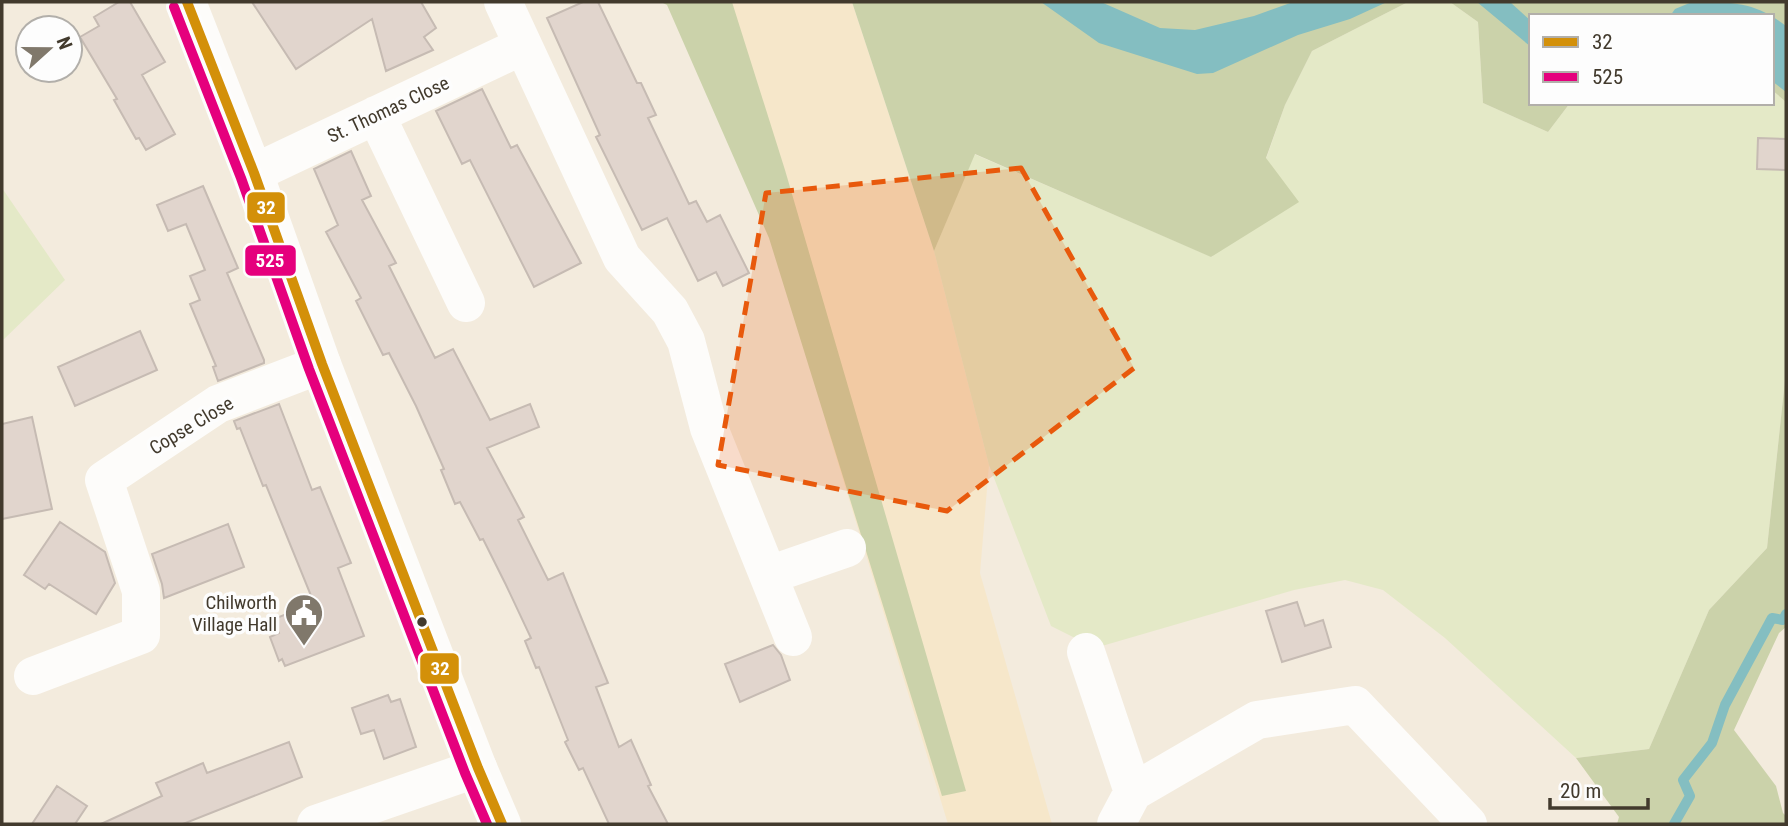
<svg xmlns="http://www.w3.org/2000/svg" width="1788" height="826" font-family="'Roboto Condensed',sans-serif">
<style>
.built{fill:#f6e7ca}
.green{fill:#e4e9c7}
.forest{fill:#cbd2aa}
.water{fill:#84bec1}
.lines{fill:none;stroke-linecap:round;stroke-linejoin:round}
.stream{stroke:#84bec1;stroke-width:10}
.building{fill:#e1d5cd;stroke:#c6bbb3;stroke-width:2}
.minor{stroke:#fdfcfa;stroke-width:38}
.major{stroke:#fdfcfa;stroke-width:38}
.bus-1-casing{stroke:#fdfdfd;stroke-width:16}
.bus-2-casing{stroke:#fdfdfd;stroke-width:16}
.bus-1{stroke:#d39009;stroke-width:10}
.bus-2{stroke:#e5007d;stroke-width:10}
.marked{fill:#e8590c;fill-opacity:0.2;stroke:#e8590c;stroke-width:5;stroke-dasharray:14 9;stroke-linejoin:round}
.bus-dot{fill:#423a2d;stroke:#fdfdfd;stroke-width:2.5}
.labels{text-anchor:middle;stroke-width:7;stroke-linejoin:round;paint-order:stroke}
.street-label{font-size:19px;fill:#423a2d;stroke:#fdfdfd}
.poi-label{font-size:19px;fill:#423a2d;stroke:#fdfdfd;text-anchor:end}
.line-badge{stroke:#fdfdfd;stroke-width:2.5}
.badge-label{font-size:19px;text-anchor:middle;font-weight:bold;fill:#fff}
</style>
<rect width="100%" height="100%" fill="#f3ebdd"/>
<path class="built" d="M 704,2 L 852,2 L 934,251 L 989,465 L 980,573 L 1052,824 L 948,824 L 827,427 L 797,297 Z"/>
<path class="green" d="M 1408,2 L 1450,2 L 1478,22 L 1483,103 L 1548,132 L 1570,103 L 1772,103 L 1772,90 L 1786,102 L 1786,371 L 1767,548 L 1709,610 L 1649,749 L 1576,758 L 1445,638 L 1383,590 L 1345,580 L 1294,590 L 1095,648 L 1051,626 L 989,465 L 934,251 L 974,154 L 1212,257 L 1266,159 L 1285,105 L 1312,51 Z
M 2,188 L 65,280 L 2,341 Z"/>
<path class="forest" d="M 661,2 L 732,2 L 785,170 L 966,791 L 942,796 L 769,238 L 667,5 Z
M 852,2 L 1408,2 L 1312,51 L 1285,105 L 1266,158 L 1299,202 L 1211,257 L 975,154 L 934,251 Z
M 1450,2 L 1786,2 L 1786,102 L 1772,90 L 1772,16 L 1531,16 L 1531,103 L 1570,103 L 1548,132 L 1483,103 L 1478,22 Z
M 1786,371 L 1786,627 L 1779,633 L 1734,730 L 1776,786 L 1783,813 L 1786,816 L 1786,824 L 1617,824 L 1619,817 L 1576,758 L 1649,749 L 1709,610 L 1767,548 Z"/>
<path class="water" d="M 1041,2 L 1101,2 L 1160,28 L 1195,30 L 1254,16 L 1293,2 L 1387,2 L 1350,19 L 1298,35 L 1213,73 L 1197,74 L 1099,43 Z
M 1477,2 L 1510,2 L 1531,21 L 1531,47 Z
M 1692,2 C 1731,2 1754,1 1786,26 L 1786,92 L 1772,81 L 1772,16 L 1670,16 L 1675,9 Z"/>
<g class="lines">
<path class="stream" d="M 1674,824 L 1690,796 L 1683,780 L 1712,743 L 1725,705 L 1772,618 L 1783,620 L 1786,614"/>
</g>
<path class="building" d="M 119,2 L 130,2 L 165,62 L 142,75 L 175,134 L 146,150 L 139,138 L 136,139 L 114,100 L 117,99 L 80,37 L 99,26 L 94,17 Z
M 252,2 L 421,2 L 436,28 L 424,37 L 433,50 L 386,71 L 372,19 L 296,69 Z
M 583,2 L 598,2 L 637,83 L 641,83 L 656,115 L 648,118 L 689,204 L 696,201 L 707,222 L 720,215 L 749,273 L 723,286 L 716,272 L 698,281 L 667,218 L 642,230 L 596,137 L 600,135 L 547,18 Z
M 482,89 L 511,148 L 517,145 L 581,263 L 534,287 L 470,160 L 462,164 L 436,111 Z
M 1758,138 L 1786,139 L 1786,170 L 1757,169 Z
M 351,151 L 371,196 L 362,200 L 396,263 L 389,266 L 435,358 L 453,349 L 490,420 L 530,404 L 539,427 L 487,448 L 524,517 L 518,520 L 548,580 L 563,573 L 608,683 L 596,687 L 619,747 L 631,740 L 651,785 L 648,786 L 668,824 L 609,824 L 583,768 L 579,770 L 565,742 L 568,740 L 539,667 L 536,668 L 525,641 L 531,638 L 506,585 L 483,539 L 480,540 L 460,502 L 455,504 L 441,470 L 444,469 L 416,406 L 389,353 L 383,355 L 356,301 L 361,298 L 326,232 L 338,225 L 314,169 Z
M 203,186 L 238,268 L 227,273 L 264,360 L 264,363 L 218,381 L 213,367 L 216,366 L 190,304 L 200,300 L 190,276 L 205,270 L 186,224 L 168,231 L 157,205 Z
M 140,331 L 157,370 L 75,406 L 58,367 Z
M 279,404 L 312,490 L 320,487 L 351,563 L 338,568 L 364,636 L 285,666 L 282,659 L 279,661 L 270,637 L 279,633 L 274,619 L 314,603 L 266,485 L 263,486 L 240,428 L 237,429 L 234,421 Z
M 32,417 L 52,509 L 2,519 L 2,424 Z
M 60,522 L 105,552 L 115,583 L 96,614 L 49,584 L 45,589 L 24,575 Z
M 228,524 L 244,567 L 164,598 L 162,584 L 152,554 Z
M 1297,602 L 1305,626 L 1323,620 L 1331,647 L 1282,662 L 1266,611 Z
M 773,645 L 781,655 L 790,680 L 740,702 L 725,664 Z
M 388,695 L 391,702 L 400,699 L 416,747 L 384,759 L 374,730 L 361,734 L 352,708 Z
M 289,742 L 302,777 L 183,824 L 101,824 L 162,796 L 156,783 L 203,763 L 207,773 Z
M 57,786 L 87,806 L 75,824 L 32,824 Z"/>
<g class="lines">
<path class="minor" d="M 503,2 L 622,258 L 670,311 L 686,341 L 709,428 L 793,637
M 376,115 L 466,303
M 254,173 L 522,46
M 769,575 L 847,548
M 1086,652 L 1133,792
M 33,676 L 141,635 L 141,591 L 104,480 L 218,404 L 322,364
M 316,824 L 478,768
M 1116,824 L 1133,792 L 1257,720 L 1355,705 L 1468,824"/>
<path class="major" d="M 187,2 L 254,173 L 322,364 L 478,768 L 502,824"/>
<g class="bus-1-casing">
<path id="bus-1" d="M 187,2 L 254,173 L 322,364 L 478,768 L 502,824"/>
</g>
<g class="bus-2-casing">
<path id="bus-2" d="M 174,7 L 241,178 L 309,369 L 465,773 L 487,824"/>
</g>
<use href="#bus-1" class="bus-1"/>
<use href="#bus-2" class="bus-2"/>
</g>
<path class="marked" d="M 1021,168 L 1134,368 L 947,511 L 718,465 L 766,193 Z"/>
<defs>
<g id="civic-pin" transform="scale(2.0125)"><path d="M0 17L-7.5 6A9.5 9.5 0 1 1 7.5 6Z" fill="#80786b" stroke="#fdfdfd"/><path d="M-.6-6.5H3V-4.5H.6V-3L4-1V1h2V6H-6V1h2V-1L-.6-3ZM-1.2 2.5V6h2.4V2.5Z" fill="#fff"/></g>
</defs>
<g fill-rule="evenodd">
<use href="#civic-pin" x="304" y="613"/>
</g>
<circle class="bus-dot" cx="422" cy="622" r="6"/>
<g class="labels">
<g class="street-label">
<text transform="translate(388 109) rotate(-25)" y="7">St. Thomas Close</text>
<text transform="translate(191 425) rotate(-31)" y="7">Copse Close</text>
</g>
<g class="poi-label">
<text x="277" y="609">Chilworth<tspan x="277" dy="22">Village Hall</tspan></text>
</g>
</g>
<g class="line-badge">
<rect x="246" y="191" width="40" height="33" rx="7" fill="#d39009"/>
<rect x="244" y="244" width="53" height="33" rx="7" fill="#e5007d"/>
<rect x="419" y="652" width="41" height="33" rx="7" fill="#d39009"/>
</g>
<g class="badge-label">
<text x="266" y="214">32</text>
<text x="270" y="267">525</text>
<text x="440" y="675">32</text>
</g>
<rect width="1788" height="826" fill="none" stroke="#423a2d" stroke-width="7"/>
<rect x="1529" y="14" width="245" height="91" fill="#fdfdfd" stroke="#b2afaa" stroke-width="2"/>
<rect x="1543" y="37" width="35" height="10" fill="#d39009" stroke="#b2afaa" stroke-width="2"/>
<text x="1592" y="49" font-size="21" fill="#423a2d">32</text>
<rect x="1543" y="72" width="35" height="10" fill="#e5007d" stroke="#b2afaa" stroke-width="2"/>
<text x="1592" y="84" font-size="21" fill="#423a2d">525</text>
<g transform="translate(49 49) rotate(69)"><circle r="33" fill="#fdfdfd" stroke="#b2afaa" stroke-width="2"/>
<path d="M0-5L12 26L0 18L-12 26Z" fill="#80786b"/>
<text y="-10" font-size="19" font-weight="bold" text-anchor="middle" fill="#423a2d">N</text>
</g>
<path d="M1550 798v10h98v-10" fill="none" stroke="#423a2d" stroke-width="3.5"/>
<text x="1560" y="798" font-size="21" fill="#423a2d" stroke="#fdfdfd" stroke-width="5" paint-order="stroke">20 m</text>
</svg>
